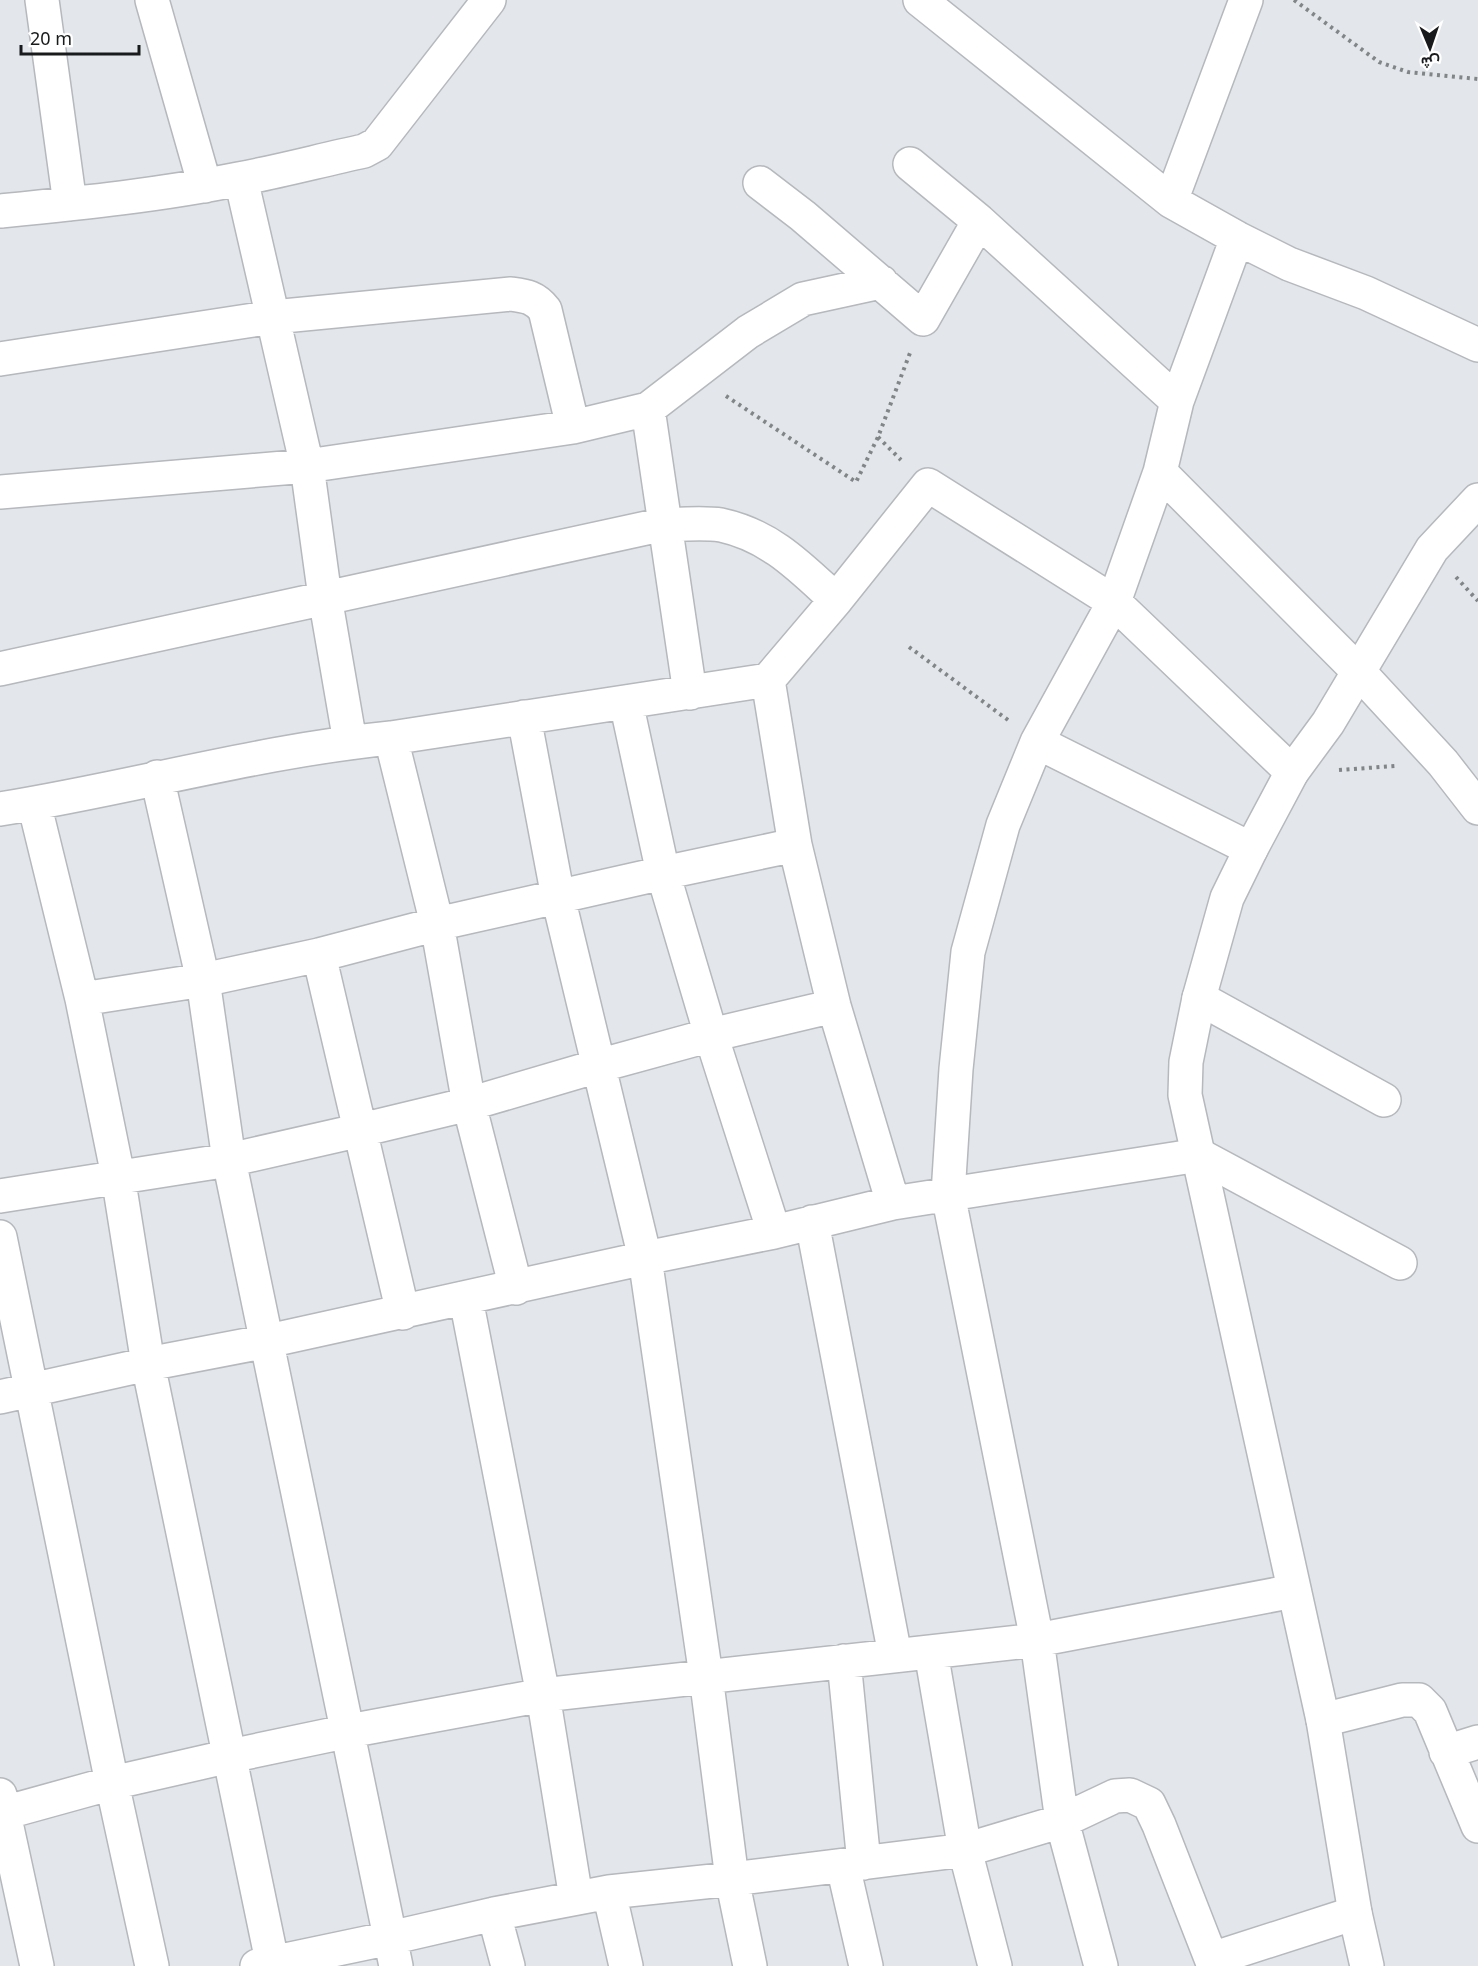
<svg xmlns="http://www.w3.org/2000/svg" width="1478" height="1966" font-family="'Noto Sans',Vazirmatn,sans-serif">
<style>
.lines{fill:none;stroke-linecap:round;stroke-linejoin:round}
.minor-casing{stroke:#b5b8bc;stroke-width:36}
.tertiary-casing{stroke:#b5b8bc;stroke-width:36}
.path{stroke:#828587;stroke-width:4;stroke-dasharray:3 4.5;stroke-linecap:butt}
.minor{stroke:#fff;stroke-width:33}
.tertiary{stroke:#fff;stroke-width:33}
</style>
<rect width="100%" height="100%" fill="#e3e6ea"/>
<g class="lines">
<g class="minor-casing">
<path id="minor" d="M 42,0 L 70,204
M 152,0 L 205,186
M 920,0 L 1171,201 L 1237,238 L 1289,264 L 1366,293 L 1478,345
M 910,164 L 979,221 L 1177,401
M 241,179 L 307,466 L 325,597 L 350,742
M 760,183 L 803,216 L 923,319 L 979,221
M 1171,201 L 1246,0
M 0,211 C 80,203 161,195 239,179 C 281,171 322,160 364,151 L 377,144 L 489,0
M 0,359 L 273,317 L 511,294 C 526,296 535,297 545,310 L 573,427
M 648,409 L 690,693
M 1160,472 L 1359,672 L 1443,763 L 1478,808
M 0,492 L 307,466 L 573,427 L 648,409 L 748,332 L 803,299 L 881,282
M 0,669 L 665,524 C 683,525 703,522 721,525 C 771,536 800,567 836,600
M 768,680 L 836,600 L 928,485 L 1114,602 L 1292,772
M 626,702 L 663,873 L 711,1035 L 774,1232
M 524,717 L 558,897 L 645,1258 L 706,1676 L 732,1879 L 750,1966
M 391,738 L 437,924 L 469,1104 L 516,1288
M 1037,742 L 1251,849
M 157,777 L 203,980 L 229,1160 L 396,1966
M 34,803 L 82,999 L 118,1176 L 148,1364 L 273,1966
M 0,809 C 131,788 259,751 391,738 L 768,680 L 795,845 L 834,1006 L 893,1203
M 319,955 L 403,1313
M 1199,998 L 1384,1100
M 82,999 L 203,980 L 319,955 L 437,924 L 663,873 L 795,845
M 0,1196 L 229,1160 L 361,1130 L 469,1104 L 598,1066 L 711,1035 L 834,1006
M 812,1222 L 895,1655
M 0,1237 L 112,1783 L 0,1814
M 466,1299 L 543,1695 L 576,1898
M 0,1397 L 148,1364 L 268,1341 L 645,1258 L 774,1232 L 893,1203 L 1199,1155 L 1400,1263
M 931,1652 L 965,1850 L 995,1966
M 844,1661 L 864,1863
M 1323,1720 L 1402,1700 L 1419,1700 L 1430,1711 L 1478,1826
M 1446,1752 L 1478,1742
M 0,1795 L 37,1966
M 843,1866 L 866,1966
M 609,1892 L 626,1966
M 494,1914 L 508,1966
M 1212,1959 L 1355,1913
M 152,1966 L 112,1783 L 230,1756 L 349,1731 L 543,1695 L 1037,1640 L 1294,1591
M 257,1966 L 390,1938 L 494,1914 L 609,1892 L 732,1879 L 965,1850 L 1062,1821 L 1115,1796 L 1130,1795 L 1149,1804 L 1159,1825 L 1214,1966
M 1101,1966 L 1062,1821 L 1037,1640 L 948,1194 L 956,1069 L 968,952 L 1003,825 L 1037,742 L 1114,602 L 1160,472 L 1177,401 L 1237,238"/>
</g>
<g class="tertiary-casing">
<path id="tertiary" d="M 1367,1966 L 1355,1913 L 1323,1720 L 1185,1095 L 1186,1062 L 1199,998 L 1227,898 L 1251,849 L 1292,772 L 1328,723 L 1432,549 L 1478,500"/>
</g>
<path class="path" d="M 1294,0 L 1379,62 L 1408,72 L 1478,79
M 726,396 L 856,482 L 878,437 L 910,353
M 878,437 L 901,460
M 1456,577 L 1478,601
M 909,647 L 1008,720
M 1339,770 L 1395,766"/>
<use href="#minor" class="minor"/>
<use href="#tertiary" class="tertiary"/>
</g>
<g transform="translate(1430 48) rotate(178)" stroke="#ffffff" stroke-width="4.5" paint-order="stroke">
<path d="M0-4.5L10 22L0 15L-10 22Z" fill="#191a1b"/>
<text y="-9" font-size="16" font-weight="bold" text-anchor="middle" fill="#191a1b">ش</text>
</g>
<path d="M21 45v9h118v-9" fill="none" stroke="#191a1b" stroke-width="3"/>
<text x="30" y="45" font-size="18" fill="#191a1b" stroke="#ffffff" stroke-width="4.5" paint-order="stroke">20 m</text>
</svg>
